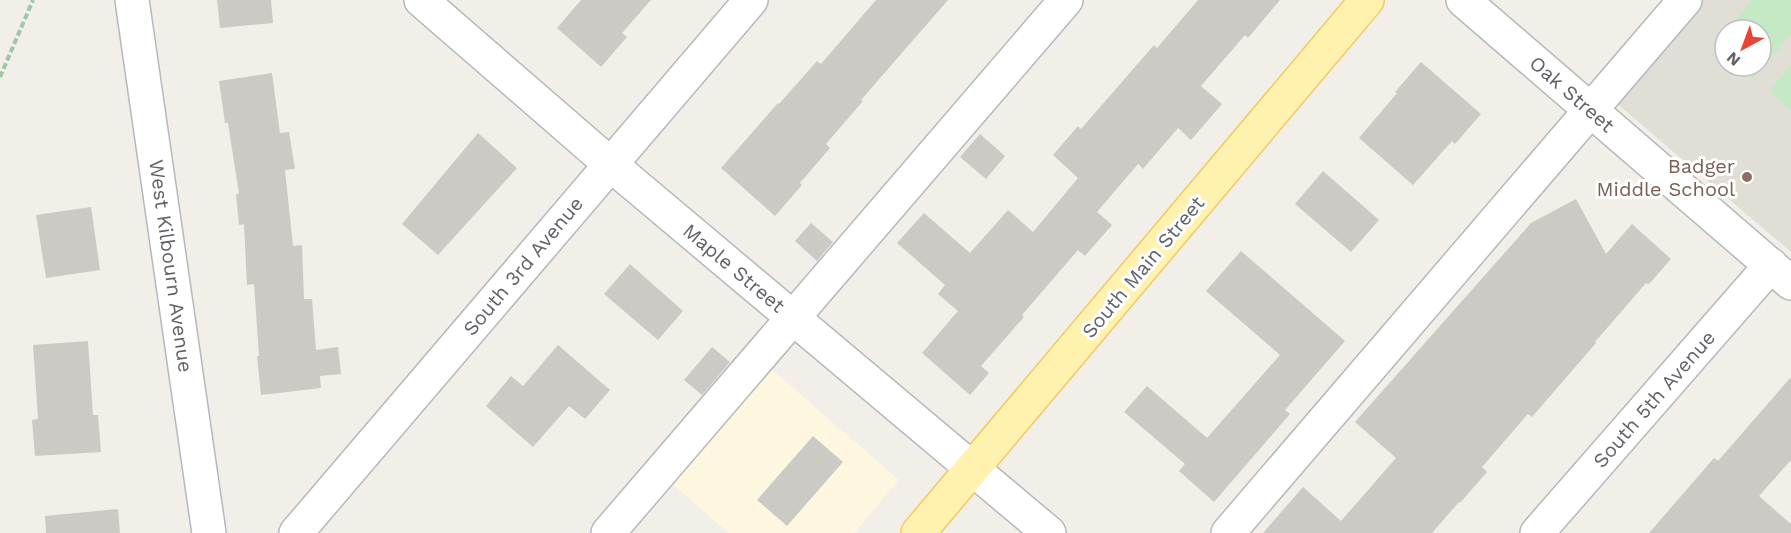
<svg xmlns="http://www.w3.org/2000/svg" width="1791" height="533" font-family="'Work Sans',sans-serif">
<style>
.commercial{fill:#fef7e0}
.education{fill:#e1ded6;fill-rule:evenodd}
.green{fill:#c5e8c5}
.building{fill:#cccac5}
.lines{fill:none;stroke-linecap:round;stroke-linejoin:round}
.minor-casing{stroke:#b5b8bc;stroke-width:36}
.major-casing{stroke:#f2c960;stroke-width:36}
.path{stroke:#9cc7a9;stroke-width:4;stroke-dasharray:6 3;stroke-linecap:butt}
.minor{stroke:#fff;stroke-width:33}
.major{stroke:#fff2af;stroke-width:33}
.education-dot{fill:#8d6e63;stroke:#fff;stroke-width:2}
.labels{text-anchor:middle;stroke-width:6;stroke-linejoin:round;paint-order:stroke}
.street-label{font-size:20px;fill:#5f6368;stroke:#fff}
.education-label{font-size:20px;fill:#785e54;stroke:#fff;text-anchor:end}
</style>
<rect width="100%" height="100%" fill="#f1efe8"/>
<path class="commercial" d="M 770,368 L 899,480 L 854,533 L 729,533 L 671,483 Z"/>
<path class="education" d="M 1699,0 L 1791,0 L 1791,252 L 1615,102 ZM 1725,30 L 1761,30 L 1761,66 L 1725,66 Z"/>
<path class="green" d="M 1752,0 L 1791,0 L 1791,34 L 1753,79 L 1738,66 L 1761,66 L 1761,30 L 1727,30 Z
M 1791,65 L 1791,110 L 1769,91 Z"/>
<path class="building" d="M 217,0 L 271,0 L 273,23 L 220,28 Z
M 581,0 L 651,0 L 622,33 L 627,37 L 601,67 L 557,28 Z
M 876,0 L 948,0 L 861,100 L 863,101 L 826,144 L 830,148 L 800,183 L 802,185 L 775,216 L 721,168 L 778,103 L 779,104 L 817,61 L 821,64 Z
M 1198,0 L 1280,0 L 1248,38 L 1245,35 L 1201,86 L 1222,104 L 1191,140 L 1178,128 L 1143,169 L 1138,164 L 1097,212 L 1112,225 L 1085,256 L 1078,250 L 1022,315 L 1024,317 L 981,366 L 989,373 L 970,395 L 922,353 L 958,311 L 938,294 L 945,285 L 897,243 L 924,213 L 970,253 L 1008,210 L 1033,232 L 1078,178 L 1053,155 L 1078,126 L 1081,129 L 1154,45 L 1157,48 Z
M 1421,62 L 1481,114 L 1455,144 L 1452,141 L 1413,185 L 1359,138 L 1397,93 L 1395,92 Z
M 272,73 L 280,133 L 289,132 L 295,169 L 285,170 L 293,246 L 302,245 L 304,299 L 312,299 L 316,350 L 338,347 L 341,374 L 320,376 L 321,388 L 261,395 L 257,356 L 259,356 L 254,284 L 247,285 L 244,224 L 239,225 L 236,194 L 239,194 L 228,123 L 225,123 L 219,81 Z
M 478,133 L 517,168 L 438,255 L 402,224 Z
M 980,134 L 1005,156 L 986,179 L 960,157 Z
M 1323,171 L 1379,220 L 1351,252 L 1295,204 Z
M 1576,199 L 1606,254 L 1632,224 L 1671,259 L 1649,284 L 1646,283 L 1595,342 L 1596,343 L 1532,417 L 1528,414 L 1482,467 L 1487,472 L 1460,503 L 1459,502 L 1432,533 L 1263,533 L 1303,487 L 1341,521 L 1396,458 L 1355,422 L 1531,223 Z
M 91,207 L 100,270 L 46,278 L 36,215 Z
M 811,223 L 833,242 L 817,261 L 795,241 Z
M 1241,251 L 1345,341 L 1285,410 L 1290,414 L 1214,502 L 1179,471 L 1185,464 L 1124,412 L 1147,386 L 1207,438 L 1280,355 L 1206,291 Z
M 630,264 L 683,311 L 658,340 L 604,294 Z
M 88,341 L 93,415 L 98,415 L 101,452 L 35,456 L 32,420 L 38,419 L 33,345 Z
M 558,345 L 610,390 L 585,419 L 569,406 L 533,447 L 486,406 L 511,376 L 523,386 Z
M 712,347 L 730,362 L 702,395 L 684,380 Z
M 1791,377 L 1791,460 L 1759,496 L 1791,524 L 1791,533 L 1649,533 L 1714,458 L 1718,461 Z
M 813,436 L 843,462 L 787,526 L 757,500 Z
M 118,509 L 120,533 L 46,533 L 45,516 Z"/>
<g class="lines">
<g class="minor-casing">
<path id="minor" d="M 132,0 L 209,533
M 421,0 L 610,164 L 1049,533
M 1463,0 L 1791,283
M 296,533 L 751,0
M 608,533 L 1066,0
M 1228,533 L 1685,0
M 1537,533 L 1771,265"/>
</g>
<g class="major-casing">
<path id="major" d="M 918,533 L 1367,0"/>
</g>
<path class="path" d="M 0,77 L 33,0"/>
<use href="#minor" class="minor"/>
<use href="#major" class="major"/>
</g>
<circle class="education-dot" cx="1747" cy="177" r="6"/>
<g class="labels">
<g class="street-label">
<text transform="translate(1572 94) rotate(41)" y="7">Oak Street</text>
<text transform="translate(171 266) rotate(82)" y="7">West Kilbourn Avenue</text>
<text transform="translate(523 266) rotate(-50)" y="7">South 3rd Avenue</text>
<text transform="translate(1143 267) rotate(-50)" y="7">South Main Street</text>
<text transform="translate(734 268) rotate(40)" y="7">Maple Street</text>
<text transform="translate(1654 399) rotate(-49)" y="7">South 5th Avenue</text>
</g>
<g class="education-label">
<text x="1735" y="173">Badger<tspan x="1735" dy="23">Middle School</tspan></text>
</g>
</g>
<g transform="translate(1743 48) rotate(221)"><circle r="28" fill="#ffffff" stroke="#bfc1c3" stroke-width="1.5"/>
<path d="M0-4.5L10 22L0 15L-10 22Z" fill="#ea4335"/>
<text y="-9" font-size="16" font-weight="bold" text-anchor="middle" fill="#5f6368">N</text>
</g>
</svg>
